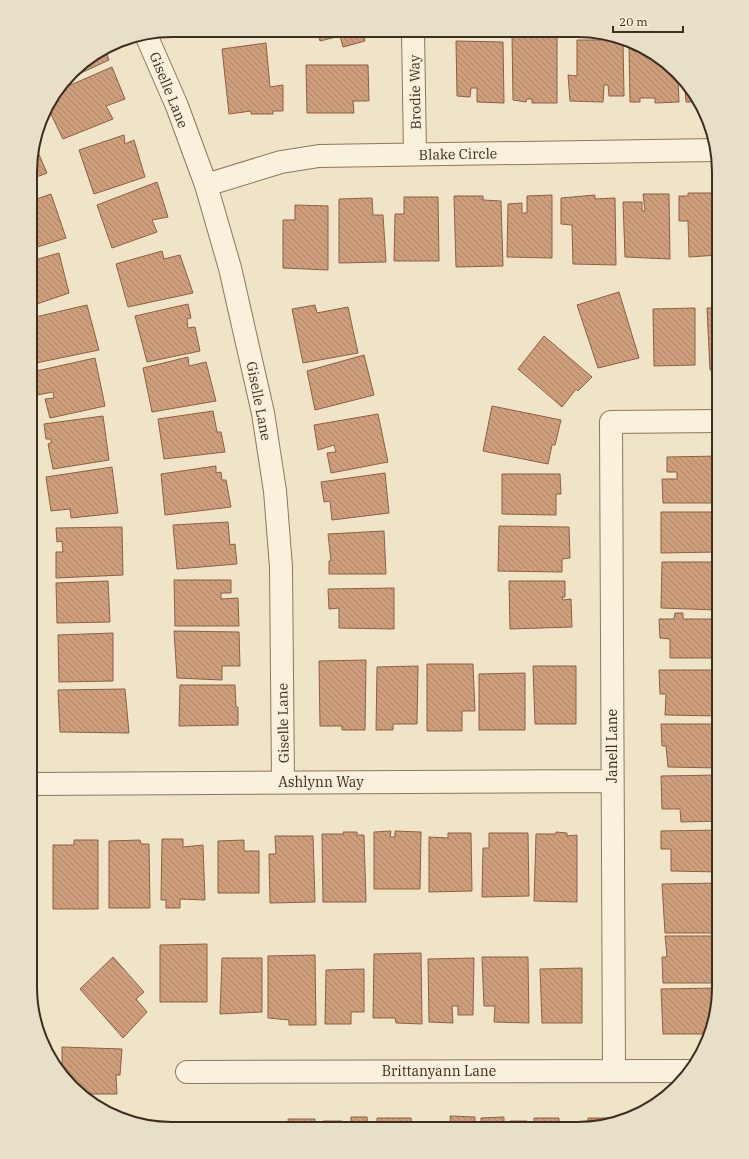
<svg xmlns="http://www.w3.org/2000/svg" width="749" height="1159" font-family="'IBM Plex Serif',serif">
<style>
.building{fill:url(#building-back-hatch);stroke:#8d5f41}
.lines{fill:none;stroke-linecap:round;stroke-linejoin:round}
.minor-casing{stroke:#8d765c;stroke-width:24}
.minor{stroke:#faf1dc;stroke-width:22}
.labels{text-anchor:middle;stroke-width:3.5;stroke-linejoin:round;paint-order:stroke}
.street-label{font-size:14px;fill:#3d2e20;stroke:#f7eed8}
.rim{fill:none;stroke:#3d2e20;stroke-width:2}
</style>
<defs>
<pattern id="building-back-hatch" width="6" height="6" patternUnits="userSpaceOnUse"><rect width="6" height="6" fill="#cf9f7d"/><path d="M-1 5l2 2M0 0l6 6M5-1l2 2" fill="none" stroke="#a98266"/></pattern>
</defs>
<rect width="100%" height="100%" fill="#f0e4c8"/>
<path class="building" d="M 317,30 L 362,31 L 365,41 L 343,47 L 340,36 L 320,41 Z
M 512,34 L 557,34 L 557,103 L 532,103 L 532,99 L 527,99 L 526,102 L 513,100 Z
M 577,40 L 617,40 L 623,42 L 624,96 L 609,96 L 608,85 L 604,85 L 603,102 L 570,101 L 568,75 L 577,76 Z
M 456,41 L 503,42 L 504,103 L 477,102 L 477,88 L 471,88 L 470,97 L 457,96 Z
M 266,43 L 270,87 L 283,85 L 283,111 L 273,111 L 273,114 L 251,114 L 251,111 L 229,114 L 222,49 Z
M 629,45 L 663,59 L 678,78 L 679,102 L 655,103 L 655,98 L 640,98 L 640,102 L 630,102 Z
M 105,49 L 109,60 L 68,79 L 78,65 Z
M 306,65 L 368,65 L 369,101 L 353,101 L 354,113 L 307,113 Z
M 112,67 L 125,99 L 106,106 L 113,119 L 63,139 L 47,106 L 59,90 Z
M 685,88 L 696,102 L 686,102 Z
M 124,135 L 125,144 L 134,140 L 145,177 L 94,194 L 79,150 Z
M 34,143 L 47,173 L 31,179 L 31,154 Z
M 157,182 L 168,217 L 152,220 L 157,232 L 112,248 L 97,205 Z
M 688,193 L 715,193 L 714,210 L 718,210 L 719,200 L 719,255 L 689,257 L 688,221 L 679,221 L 679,196 L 688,196 Z
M 51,194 L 66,238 L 31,249 L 31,201 Z
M 643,194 L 669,194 L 670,259 L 625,257 L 623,202 L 642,202 L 642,211 L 645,211 Z
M 552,195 L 552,258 L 507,257 L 508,204 L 522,203 L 522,213 L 527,213 L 527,196 Z
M 595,195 L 595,199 L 615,198 L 616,265 L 573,264 L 572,225 L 561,224 L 561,198 Z
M 454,196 L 483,196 L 483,200 L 501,201 L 503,266 L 456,267 Z
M 404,197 L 438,197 L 439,261 L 394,261 L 395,214 L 404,214 Z
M 372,198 L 373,215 L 383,215 L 386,262 L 339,263 L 339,199 Z
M 295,205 L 328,206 L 328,270 L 283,268 L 283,220 L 295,220 Z
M 162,251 L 164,259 L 180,255 L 193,293 L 128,307 L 116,264 Z
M 59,253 L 69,293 L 31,306 L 31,261 Z
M 619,292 L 639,358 L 598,368 L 577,305 Z
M 188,304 L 191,318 L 187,319 L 188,328 L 195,327 L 200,351 L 147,362 L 135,316 Z
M 87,305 L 99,350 L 31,364 L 31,318 Z
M 315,305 L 317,313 L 348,307 L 358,353 L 303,363 L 292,309 Z
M 695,308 L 695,365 L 654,366 L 653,309 Z
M 707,308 L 719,308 L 719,371 L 710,370 Z
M 544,336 L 592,377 L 578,391 L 576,389 L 562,407 L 518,369 Z
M 364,355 L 374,395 L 315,410 L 307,371 Z
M 188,357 L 189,366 L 206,362 L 216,401 L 152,412 L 143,368 Z
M 95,358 L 105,406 L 50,418 L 45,399 L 54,398 L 53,392 L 37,395 L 32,372 Z
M 492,406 L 561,420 L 555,445 L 552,445 L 548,464 L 483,451 Z
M 213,411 L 217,432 L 221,432 L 225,452 L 164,459 L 158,419 Z
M 378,414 L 388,462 L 331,473 L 327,453 L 336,452 L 334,445 L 318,450 L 314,425 Z
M 103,416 L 109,460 L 53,469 L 48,444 L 51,443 L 51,439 L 46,439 L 44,424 Z
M 719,456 L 719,503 L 663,503 L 662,479 L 677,479 L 677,472 L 667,472 L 667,457 Z
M 216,466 L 216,473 L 221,472 L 222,480 L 226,480 L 231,507 L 165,515 L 161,474 Z
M 112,467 L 118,513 L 71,518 L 70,509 L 51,511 L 46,477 Z
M 385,473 L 389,513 L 332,520 L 330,501 L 324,502 L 321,482 Z
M 502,474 L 560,474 L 561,494 L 556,494 L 556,515 L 502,514 Z
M 661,512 L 716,512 L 717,552 L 661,553 Z
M 228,522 L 230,545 L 235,544 L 237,564 L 177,569 L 173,525 Z
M 499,526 L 569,527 L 570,558 L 562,559 L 562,572 L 498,571 Z
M 122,527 L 123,575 L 56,578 L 56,552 L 63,552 L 62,541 L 57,542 L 56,528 Z
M 384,531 L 386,574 L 329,574 L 329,561 L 331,561 L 328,534 Z
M 662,562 L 718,562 L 717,610 L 661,608 Z
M 174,580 L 231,580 L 231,593 L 221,593 L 221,599 L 238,598 L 239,626 L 175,626 Z
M 108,581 L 110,622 L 57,623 L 56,583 Z
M 509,581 L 565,581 L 565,597 L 562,597 L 563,600 L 571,599 L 572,627 L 510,629 Z
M 394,588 L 394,629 L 339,628 L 339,608 L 329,609 L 328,589 Z
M 675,613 L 683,613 L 683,619 L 719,619 L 719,658 L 670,658 L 670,639 L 660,638 L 659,619 L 674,619 Z
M 174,631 L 239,632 L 240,666 L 222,666 L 222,680 L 177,678 Z
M 113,633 L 113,681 L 59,682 L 58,635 Z
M 366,660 L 365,730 L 342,730 L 342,726 L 320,726 L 319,661 Z
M 427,664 L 473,664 L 475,711 L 462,711 L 462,731 L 427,731 Z
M 418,666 L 417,724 L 393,724 L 393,730 L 376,730 L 377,667 Z
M 533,666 L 576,666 L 576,724 L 535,724 Z
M 659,670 L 719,670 L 719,716 L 665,715 L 666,694 L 660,694 Z
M 525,673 L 525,730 L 479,730 L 479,674 Z
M 180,685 L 235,685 L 236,707 L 238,707 L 238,725 L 179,726 Z
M 125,689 L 129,733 L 60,732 L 58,690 Z
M 661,724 L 719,724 L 719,768 L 668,767 L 666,746 L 662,746 Z
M 719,775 L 719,821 L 681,822 L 680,809 L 662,809 L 661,776 Z
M 719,830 L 719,872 L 671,871 L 671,849 L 661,849 L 661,831 Z
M 391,831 L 390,837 L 395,837 L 395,831 L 421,832 L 420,889 L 374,889 L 374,832 Z
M 343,832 L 357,832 L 357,835 L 364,835 L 366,902 L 323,902 L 322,834 L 344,834 Z
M 556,832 L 567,833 L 567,836 L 577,835 L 577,902 L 534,901 L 536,834 L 556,834 Z
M 448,833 L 471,833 L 472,891 L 429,892 L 429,837 L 448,838 Z
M 489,833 L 528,833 L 529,896 L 482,897 L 483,848 L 489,848 Z
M 275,836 L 313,836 L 315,902 L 270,903 L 269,854 L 276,854 Z
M 162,839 L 183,839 L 183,847 L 203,845 L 205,900 L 180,899 L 180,908 L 166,908 L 166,900 L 161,900 Z
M 74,840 L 98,840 L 98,909 L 53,909 L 53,845 L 74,845 Z
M 140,840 L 141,844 L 149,844 L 150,908 L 109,908 L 109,841 Z
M 244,840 L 244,851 L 259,851 L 259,893 L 218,893 L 218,841 Z
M 719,883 L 719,933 L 665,933 L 662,884 Z
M 665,936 L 719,936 L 719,983 L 663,983 L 662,957 L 667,957 Z
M 207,944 L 207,1002 L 160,1002 L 160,945 Z
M 421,953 L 422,1024 L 396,1023 L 395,1018 L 373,1018 L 374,954 Z
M 315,955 L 316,1025 L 289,1025 L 289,1020 L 268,1018 L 268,956 Z
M 113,957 L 144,992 L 136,999 L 147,1012 L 123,1038 L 80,989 Z
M 482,957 L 528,957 L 529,1023 L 494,1022 L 495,1006 L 484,1006 Z
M 222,958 L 262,958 L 262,1012 L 220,1014 Z
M 474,958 L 473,1015 L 458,1015 L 458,1006 L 452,1006 L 453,1023 L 429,1022 L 428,959 Z
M 582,968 L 582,1023 L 542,1023 L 540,969 Z
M 364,969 L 364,1012 L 351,1012 L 351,1024 L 325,1024 L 326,970 Z
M 718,988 L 719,997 L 710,1034 L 663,1034 L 661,989 Z
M 62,1047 L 122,1049 L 120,1075 L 116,1075 L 117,1094 L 81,1094 L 62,1068 Z
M 450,1116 L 475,1117 L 475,1129 L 451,1129 Z
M 351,1117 L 367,1117 L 368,1128 L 323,1128 L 323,1121 L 342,1121 L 342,1128 L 351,1128 Z
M 504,1117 L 504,1127 L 510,1127 L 510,1121 L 527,1121 L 527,1129 L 481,1129 L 481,1118 Z
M 377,1118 L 411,1118 L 412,1129 L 377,1128 Z
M 534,1118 L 559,1118 L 559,1129 L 534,1129 Z
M 588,1118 L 630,1118 L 588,1127 Z
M 288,1119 L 315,1119 L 315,1128 L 289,1128 Z
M 427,1124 L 446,1124 L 446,1129 L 427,1129 Z
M 564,1124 L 580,1124 L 580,1128 L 564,1129 Z"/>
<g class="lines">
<g class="minor-casing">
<path id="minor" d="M 413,31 L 415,154
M 146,35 L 177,106 L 206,185 L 230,268 L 263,413 L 275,491 L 281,567 L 283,782
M 206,185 L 281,162 L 319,156 L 715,150
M 30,784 L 612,781
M 614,1071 L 611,422 L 719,421
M 187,1072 L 691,1071"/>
</g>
<use href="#minor" class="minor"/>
</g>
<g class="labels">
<g class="street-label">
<text transform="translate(169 90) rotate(68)" y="5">Giselle Lane</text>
<text transform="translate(415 92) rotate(-91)" y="5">Brodie Way</text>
<text transform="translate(458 154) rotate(-1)" y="5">Blake Circle</text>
<text transform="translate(259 401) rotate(79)" y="5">Giselle Lane</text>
<text transform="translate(283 723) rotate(-91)" y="5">Giselle Lane</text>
<text transform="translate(612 746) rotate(-90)" y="5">Janell Lane</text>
<text x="321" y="787">Ashlynn Way</text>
<text x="439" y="1076">Brittanyann Lane</text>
</g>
</g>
<path d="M0 0H749V1159H0ZM172 37H577A135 135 0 0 1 712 172V987A135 135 0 0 1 577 1122H172A135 135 0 0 1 37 987V172A135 135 0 0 1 172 37Z" fill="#e8dfc9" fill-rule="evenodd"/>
<path class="rim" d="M172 37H577A135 135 0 0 1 712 172V987A135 135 0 0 1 577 1122H172A135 135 0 0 1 37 987V172A135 135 0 0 1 172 37Z"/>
<path d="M613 26v6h70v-6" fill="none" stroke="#3d2e20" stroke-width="2"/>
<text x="619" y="26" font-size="12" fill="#3d2e20" stroke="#f7eed8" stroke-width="3" paint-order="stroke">20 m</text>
</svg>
